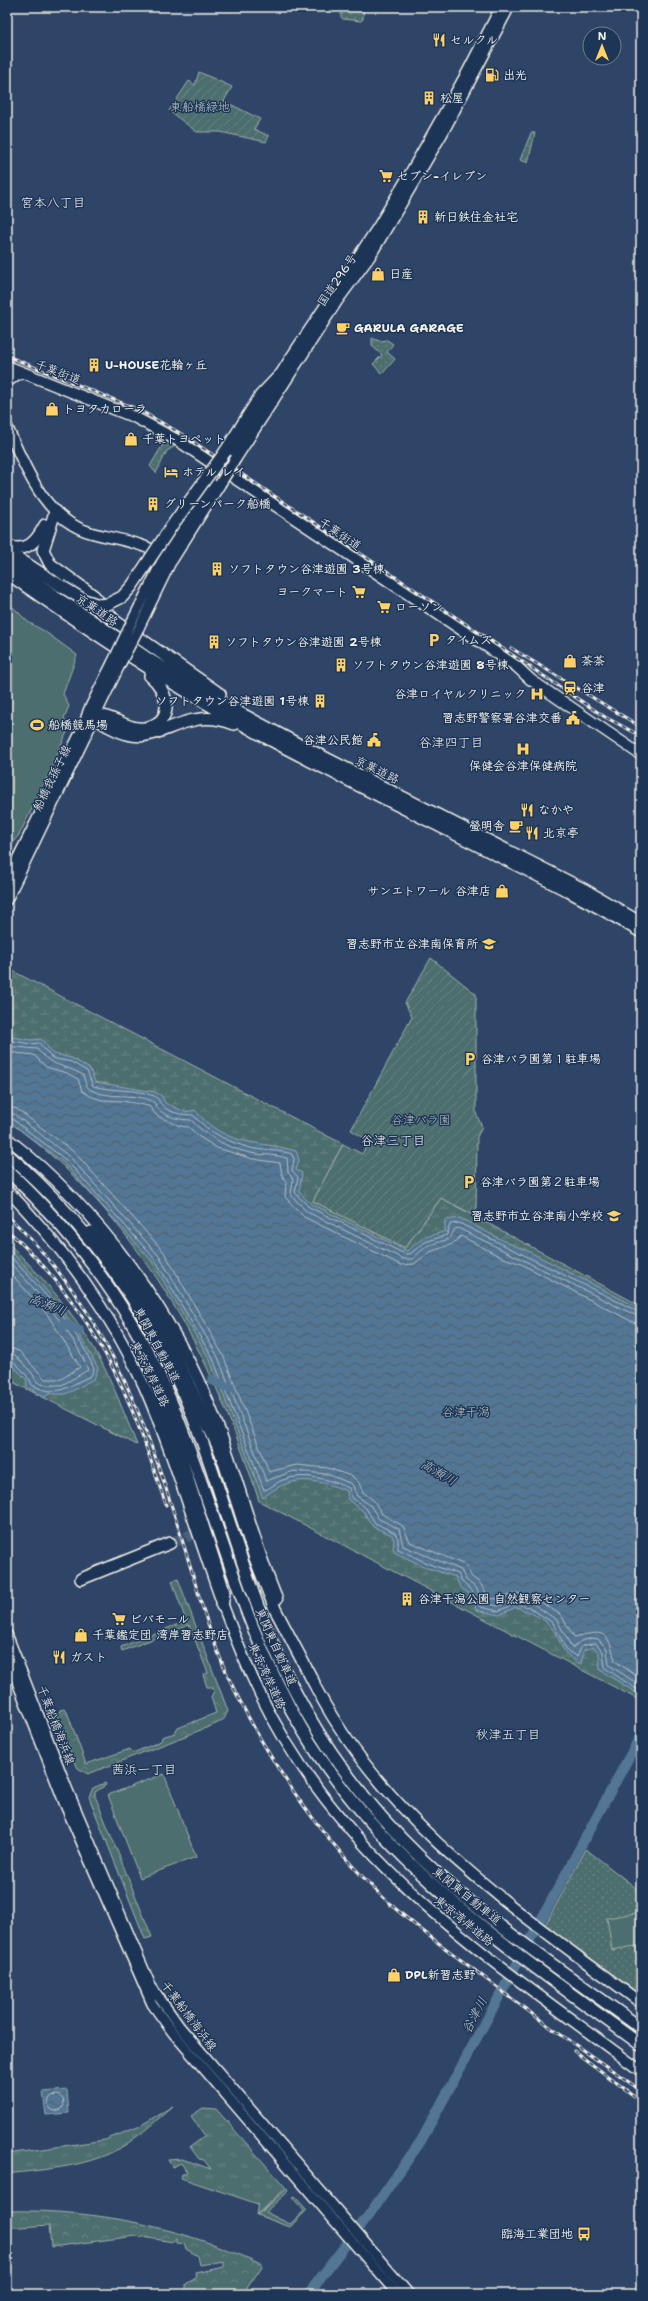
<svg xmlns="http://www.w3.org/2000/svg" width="648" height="2301" font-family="'Shantell Sans','Klee One',sans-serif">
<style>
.grass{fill:url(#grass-tufts);stroke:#a1b0ab}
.forest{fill:url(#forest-crowns);stroke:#a1b0ab}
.wetland{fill:url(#wetland-marsh);stroke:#a1b0ab}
.park{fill:url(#park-dots);stroke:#a1b0ab}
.garden{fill:url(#garden-furrows);stroke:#a1b0ab}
.pitch{fill:#4e6e6e;stroke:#a1b0ab}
.water{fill:url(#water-waves);stroke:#93a7b6}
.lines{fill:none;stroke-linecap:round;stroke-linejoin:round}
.shore{stroke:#b4c0c6;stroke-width:1}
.river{stroke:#537694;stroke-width:10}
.motorway-tunnel{stroke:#4c5f7b;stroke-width:11;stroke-dasharray:11 5.5;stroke-linecap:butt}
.primary-casing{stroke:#f4f1e8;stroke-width:12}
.trunk-casing{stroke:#f4f1e8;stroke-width:13}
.motorway-casing{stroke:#f4f1e8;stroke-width:14}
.primary{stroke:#1d3557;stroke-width:9}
.trunk{stroke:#1d3557;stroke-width:10}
.motorway{stroke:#1d3557;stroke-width:11}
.rail-casing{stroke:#f4f1e8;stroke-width:3}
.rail{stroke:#1d3557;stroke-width:1.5;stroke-dasharray:4.5;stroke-linecap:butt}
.primary-bridge-casing{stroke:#f4f1e8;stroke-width:12;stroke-linecap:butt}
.trunk-bridge-casing{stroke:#f4f1e8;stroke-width:13;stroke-linecap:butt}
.motorway-bridge-casing{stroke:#f4f1e8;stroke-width:14;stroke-linecap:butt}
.primary-bridge{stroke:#1d3557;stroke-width:9}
.trunk-bridge{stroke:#1d3557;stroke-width:10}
.motorway-bridge{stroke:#1d3557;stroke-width:11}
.labels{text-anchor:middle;stroke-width:3;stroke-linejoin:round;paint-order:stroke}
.poi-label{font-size:12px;font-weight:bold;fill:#f4f1e8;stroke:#1d3557;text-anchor:start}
.park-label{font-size:12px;fill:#bac3bd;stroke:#1d3557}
.street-label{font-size:12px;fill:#f4f1e8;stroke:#1d3557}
.neighbourhood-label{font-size:13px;fill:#f4f1e8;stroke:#1d3557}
.water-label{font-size:13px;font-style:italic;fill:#b4c0c6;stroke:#1d3557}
</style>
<defs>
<pattern id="grass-tufts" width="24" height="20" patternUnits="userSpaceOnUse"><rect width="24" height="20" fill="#4e6e6e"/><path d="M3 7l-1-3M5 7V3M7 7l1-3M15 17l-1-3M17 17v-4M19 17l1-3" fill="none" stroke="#688383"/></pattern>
<pattern id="forest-crowns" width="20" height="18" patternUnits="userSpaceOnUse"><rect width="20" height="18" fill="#4e6e6e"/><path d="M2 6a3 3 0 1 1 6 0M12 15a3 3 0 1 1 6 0" fill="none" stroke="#688383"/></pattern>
<pattern id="wetland-marsh" width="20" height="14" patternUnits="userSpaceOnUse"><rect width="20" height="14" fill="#4e6e6e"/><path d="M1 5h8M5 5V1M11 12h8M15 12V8" fill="none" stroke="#688383"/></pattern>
<pattern id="park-dots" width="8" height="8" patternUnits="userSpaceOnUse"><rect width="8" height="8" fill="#4e6e6e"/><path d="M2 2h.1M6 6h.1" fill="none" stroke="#688383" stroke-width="1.8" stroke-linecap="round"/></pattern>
<pattern id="garden-furrows" width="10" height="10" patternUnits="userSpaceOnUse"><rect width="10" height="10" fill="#4e6e6e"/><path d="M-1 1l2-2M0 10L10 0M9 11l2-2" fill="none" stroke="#688383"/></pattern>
<pattern id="water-waves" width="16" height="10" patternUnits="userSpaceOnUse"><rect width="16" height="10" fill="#537694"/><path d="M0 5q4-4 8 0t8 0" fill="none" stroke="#4e5f6d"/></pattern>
</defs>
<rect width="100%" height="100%" fill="#2e4568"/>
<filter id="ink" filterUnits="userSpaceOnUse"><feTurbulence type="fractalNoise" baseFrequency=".025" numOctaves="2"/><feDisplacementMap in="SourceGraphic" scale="8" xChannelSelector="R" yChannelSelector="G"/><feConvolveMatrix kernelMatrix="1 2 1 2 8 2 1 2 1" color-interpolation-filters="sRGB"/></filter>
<g filter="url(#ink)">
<path class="grass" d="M 173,2106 C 158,2119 142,2134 125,2145 C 91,2167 47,2169 7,2174 L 7,2154 L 105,2140 L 138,2127 Z
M 203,2108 L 216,2109 L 286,2188 L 256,2215 L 258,2204 L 181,2178 L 181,2175 L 187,2172 L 181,2163 L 172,2167 L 168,2160 L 182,2159 L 211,2169 L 204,2160 L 199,2159 L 190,2147 L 205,2136 L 191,2116 Z"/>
<path class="forest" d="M 178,1579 L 228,1711 L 224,1719 L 216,1724 L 88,1774 L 79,1769 L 75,1764 L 57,1717 L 60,1710 L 64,1709 L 67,1712 L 86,1764 L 130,1749 L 133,1753 L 161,1741 L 162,1737 L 175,1733 L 178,1728 L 216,1713 L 211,1697 L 214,1691 L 212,1687 L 207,1687 L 203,1675 L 208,1673 L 189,1625 L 122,1651 L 121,1647 L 186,1621 L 172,1581 Z
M 105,1783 L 106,1785 L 95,1792 L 95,1796 L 152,1937 L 145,1939 L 89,1797 L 93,1788 Z
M 288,2188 L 289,2191 L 265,2212 L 290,2224 L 304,2211 L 293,2198 L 295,2197 L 307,2210 L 290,2227 L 257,2215 Z
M 7,2211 C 96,2209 182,2227 263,2265 L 243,2294 L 186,2294 L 186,2284 L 196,2278 L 195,2273 L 224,2267 L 224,2261 L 200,2265 L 198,2256 L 186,2249 L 184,2244 L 177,2243 L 177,2239 L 173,2242 L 136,2236 L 51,2247 L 49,2225 L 7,2228 Z"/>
<path class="wetland" d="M 7,968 L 343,1144 L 313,1201 L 405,1248 L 441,1198 L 641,1306 L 641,1701 L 259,1501 C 217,1371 162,1260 61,1164 C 44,1148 25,1134 7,1120 Z
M 7,1242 C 40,1274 72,1310 95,1350 C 112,1380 124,1413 137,1445 L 7,1379 Z"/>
<path class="park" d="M 341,7 L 364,7 L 363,19 L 361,21 L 343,19 L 341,17 Z
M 531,133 L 535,133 L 528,163 L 520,160 Z
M 372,338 L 379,341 L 387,340 L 393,344 L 387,352 L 395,359 L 382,374 L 373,364 L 382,355 L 372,346 Z
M 165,441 L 175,446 L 167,451 L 156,473 L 150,466 Z
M 586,1849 L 641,1892 L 641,1995 L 545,1925 Z"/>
<path class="garden" d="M 199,72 L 232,87 L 224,101 L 260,119 L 254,129 L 269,136 L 266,142 L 220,132 L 197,132 L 169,111 L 189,81 L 195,85 Z
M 431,958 L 476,994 L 476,1113 L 482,1127 L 477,1137 L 476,1216 L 441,1198 L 405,1248 L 313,1201 L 343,1144 L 362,1154 L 369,1141 L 351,1130 L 412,1017 L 405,1003 Z"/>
<path class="pitch" d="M 7,601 L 28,622 L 44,631 L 77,655 L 63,694 L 69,706 L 64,718 L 68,726 L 67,732 L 46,780 L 19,835 L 7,849 Z
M 164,1774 L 196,1857 L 140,1878 L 108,1795 Z
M 641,1912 L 641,1945 L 612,1950 L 607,1918 Z"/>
<path class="water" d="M 7,1036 L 31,1040 L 41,1039 L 54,1054 L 72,1058 L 90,1069 L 95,1082 L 155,1092 L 162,1096 L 165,1103 L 185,1112 L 195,1110 C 227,1148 254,1139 296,1151 L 299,1160 L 296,1170 L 302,1173 L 299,1192 L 311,1204 L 407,1251 L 423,1238 L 445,1231 L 445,1220 L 460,1218 L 508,1243 L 526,1250 L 641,1309 L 641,1696 L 600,1670 L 599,1653 L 594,1647 L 584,1650 L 581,1664 C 555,1649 566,1646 551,1627 C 544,1618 527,1611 516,1607 L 499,1615 L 476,1610 L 475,1603 L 469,1599 L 469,1593 C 461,1590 458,1585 456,1577 L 427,1568 L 396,1553 L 393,1550 L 394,1540 L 392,1535 L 373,1527 L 363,1511 L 348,1500 L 347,1491 C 314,1478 291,1474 263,1498 L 210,1360 L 151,1260 L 64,1163 L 7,1120 Z
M 7,1247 C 43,1284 75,1323 98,1368 L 94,1379 C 84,1383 75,1391 65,1394 C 59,1395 53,1393 48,1394 L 46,1397 L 27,1387 L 26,1379 L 7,1360 Z
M 67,2090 L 69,2113 L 46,2115 L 43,2092 Z"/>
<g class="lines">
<path class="shore" d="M 7,1040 L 30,1044 L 39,1043 L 52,1058 L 71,1062 L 87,1071 L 93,1086 C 113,1092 135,1088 154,1096 C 159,1098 159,1102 162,1105 C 168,1113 184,1115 193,1115 C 210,1134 230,1143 255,1149 C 267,1151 280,1150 292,1154 L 294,1159 L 292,1171 L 298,1177 L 295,1193 L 309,1207 L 405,1254 L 410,1254 L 425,1242 L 447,1235 L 450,1224 L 459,1223 L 641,1313
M 7,1046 L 37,1049 C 54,1069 62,1063 83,1075 C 85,1080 85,1087 91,1090 C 110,1100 133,1092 152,1101 C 156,1103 156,1107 159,1110 C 167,1117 181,1120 191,1120 C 208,1138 231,1150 256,1154 C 267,1155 277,1155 287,1158 L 288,1172 L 293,1179 L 291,1195 L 307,1212 L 403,1259 L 412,1259 L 427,1246 L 449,1239 L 455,1229 L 458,1228 L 641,1318
M 7,1052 L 34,1055 L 46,1067 L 67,1073 L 78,1079 L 82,1091 L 90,1096 L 102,1100 L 123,1101 L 149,1106 L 157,1116 L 180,1126 L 189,1127 L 198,1136 L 217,1148 L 253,1159 L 280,1163 L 282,1175 L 286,1182 L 285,1197 L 304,1217 L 401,1265 L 414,1264 L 430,1252 L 452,1244 L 461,1236 L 501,1257 L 521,1264 L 633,1322 L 641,1324
M 7,1106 L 17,1109 L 75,1153 L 164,1252 L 223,1355 L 269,1472 L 296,1465 L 328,1468 L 353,1477 L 359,1483 L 363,1492 L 374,1501 L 382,1514 L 403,1526 L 410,1542 L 465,1565 L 472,1577 L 480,1583 L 489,1598 L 497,1599 L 517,1593 L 533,1597 L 561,1615 L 574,1637 C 602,1631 608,1628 615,1661 L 641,1679
M 7,1112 L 14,1114 L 70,1157 L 159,1256 L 218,1357 L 266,1481 L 294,1471 L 327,1474 L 352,1484 L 357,1496 L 370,1505 L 379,1519 L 399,1529 L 403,1546 L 461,1570 L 466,1580 L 476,1588 L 485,1603 L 498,1606 L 517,1599 L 532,1603 L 557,1620 L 572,1648 L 581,1641 L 592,1638 L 598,1639 L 607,1649 L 609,1665 L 641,1686
M 7,1117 L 11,1118 L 67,1161 L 154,1258 L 213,1359 L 264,1490 C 269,1489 277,1482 283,1480 C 305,1472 328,1479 349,1488 L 352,1498 L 366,1508 L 375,1523 L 395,1533 L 398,1539 L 398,1549 L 429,1564 L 458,1574 L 462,1582 L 472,1591 L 480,1607 L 498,1611 L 515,1604 L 529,1607 L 553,1623 L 565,1647 L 569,1652 L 577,1656 L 582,1646 L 596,1643 L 603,1652 L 605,1668 L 641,1692
M 7,1253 C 37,1284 78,1328 94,1369 L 91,1376 C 68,1385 59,1399 32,1385 C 30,1378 14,1359 7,1358
M 7,1260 C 33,1286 76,1335 88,1370 L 62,1385 L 44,1385 L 37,1382 L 32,1373 L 15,1355 L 7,1353
M 7,1269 L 47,1314 L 80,1367 L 61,1379 L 45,1379 L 19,1351 L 7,1347
M48 2103a8 8 0 1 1 16 0a8 8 0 1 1-16 0Z"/>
<path class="river" d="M 63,1324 L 79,1330
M 212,1380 L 230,1388
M 308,2294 L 371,2212 L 421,2141 L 641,1735"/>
<path class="motorway-tunnel" d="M 170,1543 C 202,1532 235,1518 224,1477"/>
<g class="primary-casing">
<path id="primary" d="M 131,623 L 165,555
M 139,628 L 172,560
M 7,879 L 83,727 L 88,711 L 113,661
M 7,900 L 120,665
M 7,1634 L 67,1788 L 151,1986 L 180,2027 L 409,2294
M 7,1656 L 65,1805 L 152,2004 L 173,2033 L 397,2294"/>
</g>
<g class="trunk-casing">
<path id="trunk" d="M 7,366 L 136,418 L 177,440 L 516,666 L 531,680 L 641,755
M 7,382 L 16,375 L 25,373
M 7,427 C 26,468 44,520 92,533 C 123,541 143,542 172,560 L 220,484
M 232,452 L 292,356 L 378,227 L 411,172 L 467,73 L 501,7
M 236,458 L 337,301 L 370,256 L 405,197 L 443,132 L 509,7
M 165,555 L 214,480
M 7,1138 C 100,1211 173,1311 216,1421 C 239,1480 253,1541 277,1599
M 7,1190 C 62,1246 112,1314 144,1386 C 188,1487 212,1595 260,1694 C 343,1866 494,1961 641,2071
M 310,1676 C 380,1820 516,1910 641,2003"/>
</g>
<g class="motorway-casing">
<path id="motorway" d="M 225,452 L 261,395 L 280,375
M 55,512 L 43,550 L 50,564 L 94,596 L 115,621 L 220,694
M 7,546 C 27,553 36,542 45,525
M 7,551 L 61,586
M 7,563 L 150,660 L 223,704 L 298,744 L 585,890 L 641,923
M 7,573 C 95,635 185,694 280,745 C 352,783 426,819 499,856 C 547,880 595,904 641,932
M 96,715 C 114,715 130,733 149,727 C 176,719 167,689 150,676
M 96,715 C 101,723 106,725 114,729 C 148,746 163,726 194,720 C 207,717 221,719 234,724
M 7,1154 C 92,1227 159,1325 198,1430 C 233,1524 255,1622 305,1710 C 336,1764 376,1815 421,1858 C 487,1922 567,1974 641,2028
M 7,1170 C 77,1235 133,1312 170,1399 C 216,1509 241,1626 302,1729 C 384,1867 515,1952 641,2045
M 91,1232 L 132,1281 L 170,1344 L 221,1453 L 255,1558 L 275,1609 L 314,1683
M 150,1371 L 174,1436 L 221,1582 L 224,1593 L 222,1606
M 81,1579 L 170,1543"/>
</g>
<use href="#primary" class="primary"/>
<use href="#trunk" class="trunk"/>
<use href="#motorway" class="motorway"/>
<g class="rail-casing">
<path id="rail" d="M 7,356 L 139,410 L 180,433 L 605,717 L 641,736
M 511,648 L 641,727
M 7,1215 C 107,1310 145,1417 184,1546 C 199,1595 212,1646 236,1693 C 275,1772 326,1844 390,1904 C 415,1926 442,1946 469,1966 C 505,1993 540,2021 577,2046 C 598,2061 620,2075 641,2091
M 7,1230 C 54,1271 94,1327 120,1383 C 139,1423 152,1464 166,1505
M 574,2051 L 641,2101"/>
</g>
<use href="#rail" class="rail"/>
<g class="primary-bridge-casing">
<path id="primary-bridge" d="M 113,661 L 131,623
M 120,665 L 139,628"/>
</g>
<g class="trunk-bridge-casing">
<path id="trunk-bridge" d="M 220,484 L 236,458"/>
</g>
<g class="motorway-bridge-casing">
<path id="motorway-bridge" d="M 61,586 L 84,600 L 99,605 L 108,604 L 122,597 L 132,586 L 171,527 L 225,452"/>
</g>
<use href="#primary-bridge" class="primary-bridge"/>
<use href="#trunk-bridge" class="trunk-bridge"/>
<use href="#motorway-bridge" class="motorway-bridge"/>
</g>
</g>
<defs>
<g id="restaurant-bare" transform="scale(1.08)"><path d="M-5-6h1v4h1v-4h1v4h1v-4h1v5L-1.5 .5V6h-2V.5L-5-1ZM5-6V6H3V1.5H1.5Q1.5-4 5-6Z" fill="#ffd166" stroke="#1d3557" stroke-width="2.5" paint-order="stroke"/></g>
<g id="fuel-bare" transform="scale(1.08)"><path d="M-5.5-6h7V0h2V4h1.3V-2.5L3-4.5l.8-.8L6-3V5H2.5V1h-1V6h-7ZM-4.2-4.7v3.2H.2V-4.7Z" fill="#ffd166" stroke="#1d3557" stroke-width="2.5" paint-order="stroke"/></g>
<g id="building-bare" transform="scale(1.08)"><path d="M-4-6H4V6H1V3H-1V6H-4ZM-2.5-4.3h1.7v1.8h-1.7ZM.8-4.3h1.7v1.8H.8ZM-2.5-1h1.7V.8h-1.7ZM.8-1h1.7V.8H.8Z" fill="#ffd166" stroke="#1d3557" stroke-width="2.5" paint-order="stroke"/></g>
<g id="supermarket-bare" transform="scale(1.08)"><path d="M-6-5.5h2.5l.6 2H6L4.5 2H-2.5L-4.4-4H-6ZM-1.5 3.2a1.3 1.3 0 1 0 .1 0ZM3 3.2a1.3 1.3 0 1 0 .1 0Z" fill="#ffd166" stroke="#1d3557" stroke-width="2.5" paint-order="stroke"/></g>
<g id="shop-bare" transform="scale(1.08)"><path d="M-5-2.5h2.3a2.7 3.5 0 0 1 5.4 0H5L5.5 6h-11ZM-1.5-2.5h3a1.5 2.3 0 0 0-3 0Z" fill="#ffd166" stroke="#1d3557" stroke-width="2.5" paint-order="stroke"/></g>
<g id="cafe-bare" transform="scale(1.08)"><path d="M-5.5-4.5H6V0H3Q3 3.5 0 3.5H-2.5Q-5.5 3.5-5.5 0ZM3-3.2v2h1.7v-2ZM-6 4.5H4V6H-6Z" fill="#ffd166" stroke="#1d3557" stroke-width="2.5" paint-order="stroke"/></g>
<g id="hotel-bare" transform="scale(1.08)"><path d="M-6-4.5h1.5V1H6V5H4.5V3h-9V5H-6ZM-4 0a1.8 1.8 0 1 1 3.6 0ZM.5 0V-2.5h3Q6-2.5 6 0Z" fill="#ffd166" stroke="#1d3557" stroke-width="2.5" paint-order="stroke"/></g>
<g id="parking-bare" transform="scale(1.08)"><path d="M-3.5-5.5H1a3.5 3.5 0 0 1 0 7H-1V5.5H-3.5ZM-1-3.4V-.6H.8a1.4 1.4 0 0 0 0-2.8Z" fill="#ffd166" stroke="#1d3557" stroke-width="2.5" paint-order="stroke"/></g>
<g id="station-bare" transform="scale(1.08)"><path d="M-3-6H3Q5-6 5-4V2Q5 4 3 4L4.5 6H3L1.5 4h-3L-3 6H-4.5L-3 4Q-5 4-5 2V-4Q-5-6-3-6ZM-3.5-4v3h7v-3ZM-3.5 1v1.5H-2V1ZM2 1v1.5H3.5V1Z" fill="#ffd166" stroke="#1d3557" stroke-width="2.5" paint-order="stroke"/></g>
<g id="hospital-bare" transform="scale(1.08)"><path d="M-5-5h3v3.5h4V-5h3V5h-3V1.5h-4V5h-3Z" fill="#ffd166" stroke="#1d3557" stroke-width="2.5" paint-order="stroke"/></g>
<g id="civic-bare" transform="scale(1.08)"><path d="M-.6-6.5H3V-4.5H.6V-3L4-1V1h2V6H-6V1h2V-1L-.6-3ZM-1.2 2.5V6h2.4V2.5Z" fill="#ffd166" stroke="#1d3557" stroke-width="2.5" paint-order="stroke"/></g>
<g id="stadium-bare" transform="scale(1.08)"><path d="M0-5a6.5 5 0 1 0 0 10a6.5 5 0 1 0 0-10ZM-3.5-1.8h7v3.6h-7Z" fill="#ffd166" stroke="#1d3557" stroke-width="2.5" paint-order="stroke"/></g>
<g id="school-bare" transform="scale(1.08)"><path d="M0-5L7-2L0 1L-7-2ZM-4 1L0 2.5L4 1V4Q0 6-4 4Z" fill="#ffd166" stroke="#1d3557" stroke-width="2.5" paint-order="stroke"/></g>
<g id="bus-bare" transform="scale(1.08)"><path d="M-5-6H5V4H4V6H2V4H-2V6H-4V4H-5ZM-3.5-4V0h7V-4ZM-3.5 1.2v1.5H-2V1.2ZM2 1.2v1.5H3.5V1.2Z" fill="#ffd166" stroke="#1d3557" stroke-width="2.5" paint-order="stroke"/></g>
</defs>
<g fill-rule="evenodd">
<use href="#restaurant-bare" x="439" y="40"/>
<use href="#fuel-bare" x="492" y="75"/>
<use href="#building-bare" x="429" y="98"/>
<use href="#supermarket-bare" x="386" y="176"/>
<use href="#building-bare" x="423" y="217"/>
<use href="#shop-bare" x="378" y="274"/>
<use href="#cafe-bare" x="343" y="328"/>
<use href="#building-bare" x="94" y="365"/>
<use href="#shop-bare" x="52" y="409"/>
<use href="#shop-bare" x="131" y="439"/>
<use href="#hotel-bare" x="171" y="472"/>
<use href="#building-bare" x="153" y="504"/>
<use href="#building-bare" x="217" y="569"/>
<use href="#supermarket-bare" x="359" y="592"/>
<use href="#supermarket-bare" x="384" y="607"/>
<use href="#parking-bare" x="434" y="640"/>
<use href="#building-bare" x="214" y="642"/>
<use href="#shop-bare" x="570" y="661"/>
<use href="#building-bare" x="341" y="665"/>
<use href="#station-bare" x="570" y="688"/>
<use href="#hospital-bare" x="537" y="694"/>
<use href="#building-bare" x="320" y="701"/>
<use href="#civic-bare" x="573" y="718"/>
<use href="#stadium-bare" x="37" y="725"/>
<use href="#civic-bare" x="374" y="740"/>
<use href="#hospital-bare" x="523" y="749"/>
<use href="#restaurant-bare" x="527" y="810"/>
<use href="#cafe-bare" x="516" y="826"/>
<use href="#restaurant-bare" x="532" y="833"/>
<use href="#shop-bare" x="502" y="891"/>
<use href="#school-bare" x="489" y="944"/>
<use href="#parking-bare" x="470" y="1059"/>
<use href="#parking-bare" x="469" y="1182"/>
<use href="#school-bare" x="614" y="1216"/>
<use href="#building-bare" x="407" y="1599"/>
<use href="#supermarket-bare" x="119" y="1619"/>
<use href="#shop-bare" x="81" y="1635"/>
<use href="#restaurant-bare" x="59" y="1657"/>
<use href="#shop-bare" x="394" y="1975"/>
<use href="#bus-bare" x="584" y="2234"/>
</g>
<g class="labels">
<g class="poi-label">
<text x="450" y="44">セルクル</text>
<text x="503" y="79">出光</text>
<text x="440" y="102">松屋</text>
<text x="397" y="180">セブン-イレブン</text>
<text x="434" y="221">新日鉄住金社宅</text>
<text x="389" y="278">日産</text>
<text x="354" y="332">GARULA GARAGE</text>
<text x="105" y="369">U-HOUSE花輪ヶ丘</text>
<text x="63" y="413">トヨタカローラ</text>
<text x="142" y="443">千葉トヨペット</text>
<text x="182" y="476">ホテル レイ</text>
<text x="164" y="508">グリーンパーク船橋</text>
<text x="228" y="573">ソフトタウン谷津遊園 3号棟</text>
<text x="348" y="596" text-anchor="end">ヨークマート</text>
<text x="395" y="611">ローソン</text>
<text x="445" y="644">タイムズ</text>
<text x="225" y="646">ソフトタウン谷津遊園 2号棟</text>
<text x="581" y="665">茶茶</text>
<text x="352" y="669">ソフトタウン谷津遊園 8号棟</text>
<text x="581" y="692">谷津</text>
<text x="526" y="698" text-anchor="end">谷津ロイヤルクリニック</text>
<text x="309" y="705" text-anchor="end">ソフトタウン谷津遊園 1号棟</text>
<text x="562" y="722" text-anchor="end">習志野警察署谷津交番</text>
<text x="48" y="729">船橋競馬場</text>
<text x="363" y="744" text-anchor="end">谷津公民館</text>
<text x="523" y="770" text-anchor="middle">保健会谷津保健病院</text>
<text x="538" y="814">なかや</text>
<text x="505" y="830" text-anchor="end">螢明舎</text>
<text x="543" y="837">北京亭</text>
<text x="491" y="895" text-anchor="end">サンエトワール 谷津店</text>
<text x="478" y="948" text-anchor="end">習志野市立谷津南保育所</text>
<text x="481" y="1063">谷津バラ園第１駐車場</text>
<text x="480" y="1186">谷津バラ園第２駐車場</text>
<text x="603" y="1220" text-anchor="end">習志野市立谷津南小学校</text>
<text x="418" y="1603">谷津干潟公園 自然観察センター</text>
<text x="130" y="1623">ビバモール</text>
<text x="92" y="1639">千葉鑑定団 湾岸習志野店</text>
<text x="70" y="1661">ガスト</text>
<text x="405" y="1979">DPL新習志野</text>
<text x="573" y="2238" text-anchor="end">臨海工業団地</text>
</g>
<g class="park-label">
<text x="200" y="111">東船橋緑地</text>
<text x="421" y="1124">谷津バラ園</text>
<text x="466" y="1416">谷津干潟</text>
</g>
<g class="street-label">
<text transform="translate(337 280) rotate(-56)" y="4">国道296号</text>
<text transform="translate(58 372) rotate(21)" y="4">千葉街道</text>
<text transform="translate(340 534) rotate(34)" y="4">千葉街道</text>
<text transform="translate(97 610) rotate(34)" y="4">京葉道路</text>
<text transform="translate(377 770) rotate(26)" y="4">京葉道路</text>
<text transform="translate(52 778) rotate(-64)" y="4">船橋我孫子線</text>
<text transform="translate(157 1345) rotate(62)" y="4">東関東自動車道</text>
<text transform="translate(150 1374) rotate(64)" y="4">東京湾岸道路</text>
<text transform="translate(276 1647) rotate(66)" y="4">東関東自動車道</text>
<text transform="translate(267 1676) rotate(65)" y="4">東京湾岸道路</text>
<text transform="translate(56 1725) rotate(69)" y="4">千葉船橋海浜線</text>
<text transform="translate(467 1896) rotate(39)" y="4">東関東自動車道</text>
<text transform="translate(464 1921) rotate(39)" y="4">東京湾岸道路</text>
<text transform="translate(189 2016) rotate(53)" y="4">千葉船橋海浜線</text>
</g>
<g class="neighbourhood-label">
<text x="53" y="207">宮本八丁目</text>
<text x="451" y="747">谷津四丁目</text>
<text x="393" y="1145">谷津三丁目</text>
<text x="508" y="1739">秋津五丁目</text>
<text x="144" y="1774">茜浜一丁目</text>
</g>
<g class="water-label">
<text transform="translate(48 1304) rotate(21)" y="5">高瀬川</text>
<text transform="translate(439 1472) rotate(30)" y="5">高瀬川</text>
<text transform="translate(474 2015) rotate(-62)" y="5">谷津川</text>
</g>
</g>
<rect width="648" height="2301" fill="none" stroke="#1d3557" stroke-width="24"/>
<rect x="12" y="12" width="624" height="2277" fill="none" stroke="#f4f1e8" stroke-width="1.5" filter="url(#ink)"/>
<g transform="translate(602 46)"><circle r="19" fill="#1d3557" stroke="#738091"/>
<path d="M0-3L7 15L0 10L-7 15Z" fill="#ffd166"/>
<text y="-6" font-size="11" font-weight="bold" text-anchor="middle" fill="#f4f1e8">N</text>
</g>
</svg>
